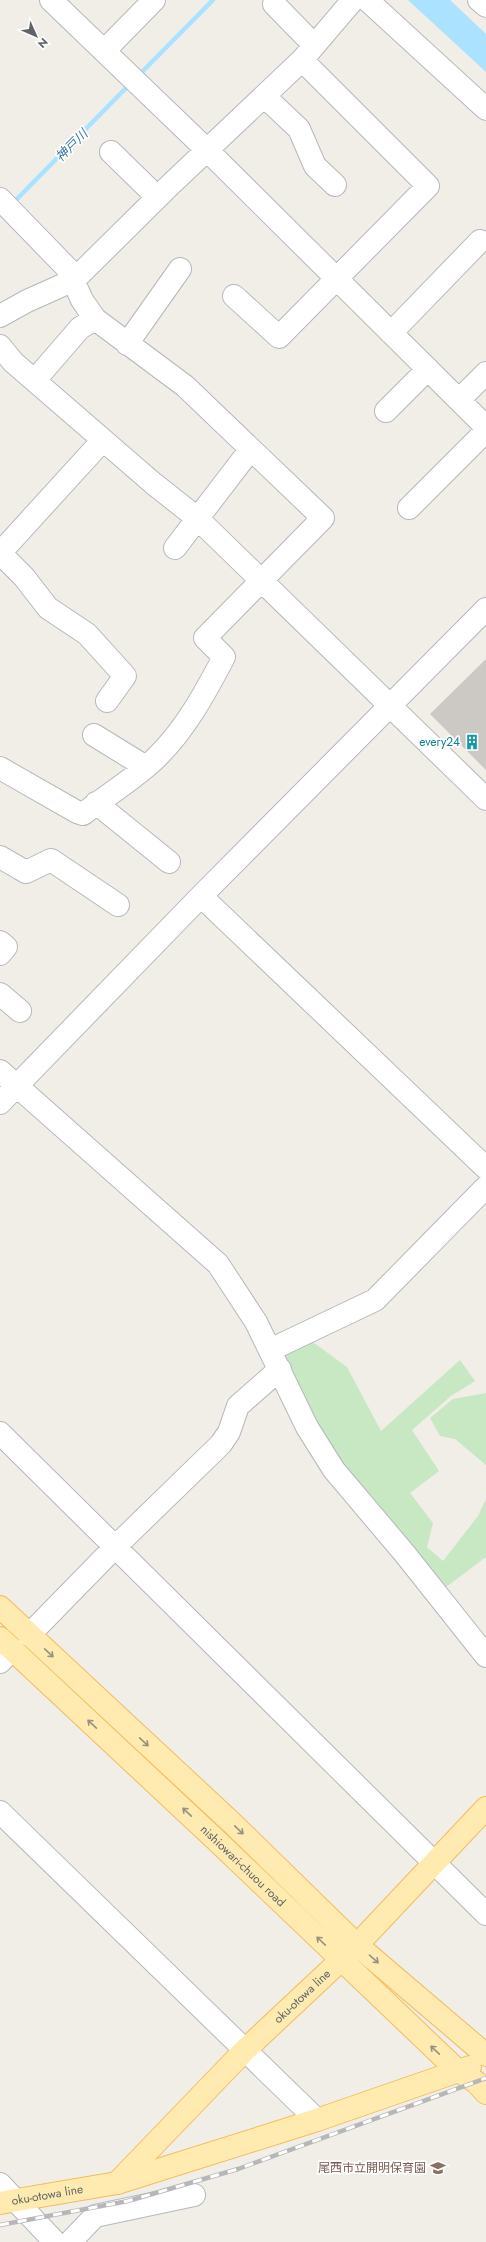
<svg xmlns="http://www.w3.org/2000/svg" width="486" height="2242" font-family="Jost,'Noto Sans JP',sans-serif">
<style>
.green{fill:#c8e8c4}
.water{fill:#aae2ff}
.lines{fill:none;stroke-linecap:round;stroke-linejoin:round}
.stream{stroke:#aae2ff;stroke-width:4.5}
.building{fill:#ccc9c5}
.minor-casing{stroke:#b5b8bc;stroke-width:24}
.major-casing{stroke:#f4bc5d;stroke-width:24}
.minor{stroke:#fff;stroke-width:22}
.major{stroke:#ffebaf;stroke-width:22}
.rail-casing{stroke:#b6b7b8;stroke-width:4.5}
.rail{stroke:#fff;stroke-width:3;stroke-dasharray:9;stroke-linecap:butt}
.oneway{stroke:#979381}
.labels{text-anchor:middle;stroke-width:3.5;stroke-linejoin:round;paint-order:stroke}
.culture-label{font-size:12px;fill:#0d838f;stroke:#fff;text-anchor:end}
.street-label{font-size:12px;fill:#5f6468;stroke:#fff}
.education-label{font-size:12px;fill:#785e54;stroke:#fff;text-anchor:end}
.water-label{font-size:13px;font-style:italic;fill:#3d78a3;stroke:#fff}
</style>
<rect width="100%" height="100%" fill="#f1eee8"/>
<path class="green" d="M 303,1335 L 347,1367 L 381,1431 L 460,1360 L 475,1381 L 451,1396 L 412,1430 L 439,1471 L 410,1493 L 433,1523 L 427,1547 L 443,1561 L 478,1516 L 486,1499 L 486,1557 L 437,1594 L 334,1470 L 270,1350 Z
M 486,1393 L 486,1465 L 455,1439 L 440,1436 L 430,1418 L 453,1399 Z"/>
<path class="water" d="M 408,0 L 450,0 L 486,34 L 486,72 Z"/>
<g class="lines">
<path class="stream" d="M 139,75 L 213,0
M 13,203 L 128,86"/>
</g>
<path class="building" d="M 486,659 L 486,770 L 430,714 Z"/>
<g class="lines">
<g class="minor-casing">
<path id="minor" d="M 51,0 L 207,150 L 486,427
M 367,0 L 486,109
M 479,0 L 486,6
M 274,4 L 314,45
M 104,51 L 154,0
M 264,96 L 299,129 L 315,166 L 335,185
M 111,152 L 157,197
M 0,199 L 68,269 L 82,300 L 95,319 L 185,386 L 323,518 L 205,638 L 224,657 C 205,693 185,730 156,758 C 134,779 107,795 83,814 L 77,812 L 0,768
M 234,296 L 279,337 L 428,186 L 302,60
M 0,316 L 27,301 L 74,280 L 168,187 L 302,60 L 353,0
M 391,333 L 480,241
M 127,344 L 180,269
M 0,346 L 13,362 L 154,484 L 197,518 L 486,799
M 35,380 L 80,328 L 95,319
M 459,400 L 486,373
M 386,411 L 428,369
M 409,508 L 486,431
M 175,548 L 250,450
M 0,553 L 24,577 L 48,608 L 87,634 L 125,676 L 107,701
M 0,553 L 103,440
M 94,735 L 146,767
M 96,803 L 169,862
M 0,857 L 26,872 L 51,860 L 118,905
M 201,896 L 486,1168
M 0,942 L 6,947 L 0,954
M 0,994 L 20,1011
M 0,1071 L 218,1264 L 256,1322 L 307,1427 L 334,1470 L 405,1554 L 486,1656
M 0,1103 L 201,896 L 486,609
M 270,1350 L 375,1300 L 486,1187
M 0,1433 L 486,1914
M 29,1635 L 115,1547 L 221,1444 L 229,1432 L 238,1406 L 280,1369
M 0,1662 L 12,1649
M 0,1812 L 317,2120
M 0,2184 L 55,2242
M 70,2242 L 95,2216 L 194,2195"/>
</g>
<g class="major-casing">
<g id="major">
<path d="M 0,1607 L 232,1823 L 357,1945 L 486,2055"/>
<path id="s1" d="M 0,1638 L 216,1840 L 457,2070 L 476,2082 L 486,2093"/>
<path id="s2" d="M 117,2183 L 245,2050 L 357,1945 L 486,1808"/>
<path id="s3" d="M 0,2203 L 117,2183 L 317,2120 L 470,2067"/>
</g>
</g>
<use href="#minor" class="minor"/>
<use href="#major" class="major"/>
<g class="rail-casing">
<path id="rail" d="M 0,2225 L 128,2201 L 238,2169 L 486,2078"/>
</g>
<use href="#rail" class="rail"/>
</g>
<defs><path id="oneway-shaft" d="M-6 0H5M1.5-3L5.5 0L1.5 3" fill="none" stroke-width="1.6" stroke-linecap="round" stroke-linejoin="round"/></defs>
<g class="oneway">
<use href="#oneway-shaft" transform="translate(49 1653) rotate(43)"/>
<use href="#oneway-shaft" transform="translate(92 1724) rotate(-137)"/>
<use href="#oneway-shaft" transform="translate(144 1742) rotate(43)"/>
<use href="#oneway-shaft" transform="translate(187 1812) rotate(-137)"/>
<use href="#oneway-shaft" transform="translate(239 1830) rotate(44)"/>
<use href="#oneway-shaft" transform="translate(321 1941) rotate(-136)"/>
<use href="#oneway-shaft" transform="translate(374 1959) rotate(41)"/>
<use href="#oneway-shaft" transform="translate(435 2050) rotate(-137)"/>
</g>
<defs>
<g id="building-bare" transform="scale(1.2)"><path d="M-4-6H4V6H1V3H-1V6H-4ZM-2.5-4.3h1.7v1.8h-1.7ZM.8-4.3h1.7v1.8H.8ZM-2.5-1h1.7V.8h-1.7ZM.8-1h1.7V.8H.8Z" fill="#0f9aa8" stroke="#fff" stroke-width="2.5" paint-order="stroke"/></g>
<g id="school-bare" transform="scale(1.2)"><path d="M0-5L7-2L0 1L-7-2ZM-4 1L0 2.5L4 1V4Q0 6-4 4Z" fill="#8d6e63" stroke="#fff" stroke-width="2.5" paint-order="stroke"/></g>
</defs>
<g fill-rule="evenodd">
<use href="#building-bare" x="472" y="742"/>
<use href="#school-bare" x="438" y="2168"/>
</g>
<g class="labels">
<g class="culture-label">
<text x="460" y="746">every24</text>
</g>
<g class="street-label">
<text dy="4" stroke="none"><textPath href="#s1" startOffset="333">nishiowari-chuou road</textPath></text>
<text dy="4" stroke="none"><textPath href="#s2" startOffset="263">oku-otowa line</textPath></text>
<text dy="4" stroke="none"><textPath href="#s3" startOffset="48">oku-otowa line</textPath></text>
</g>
<g class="education-label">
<text x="426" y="2172">尾西市立開明保育園</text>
</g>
<g class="water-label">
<text transform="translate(71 145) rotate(-45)" y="5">神戸川</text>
</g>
</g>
<g transform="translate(36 36) rotate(135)" stroke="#ffffff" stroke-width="3" paint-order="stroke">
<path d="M0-3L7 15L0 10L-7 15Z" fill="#5f6468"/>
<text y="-6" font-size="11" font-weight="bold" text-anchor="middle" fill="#5f6468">N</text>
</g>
</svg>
